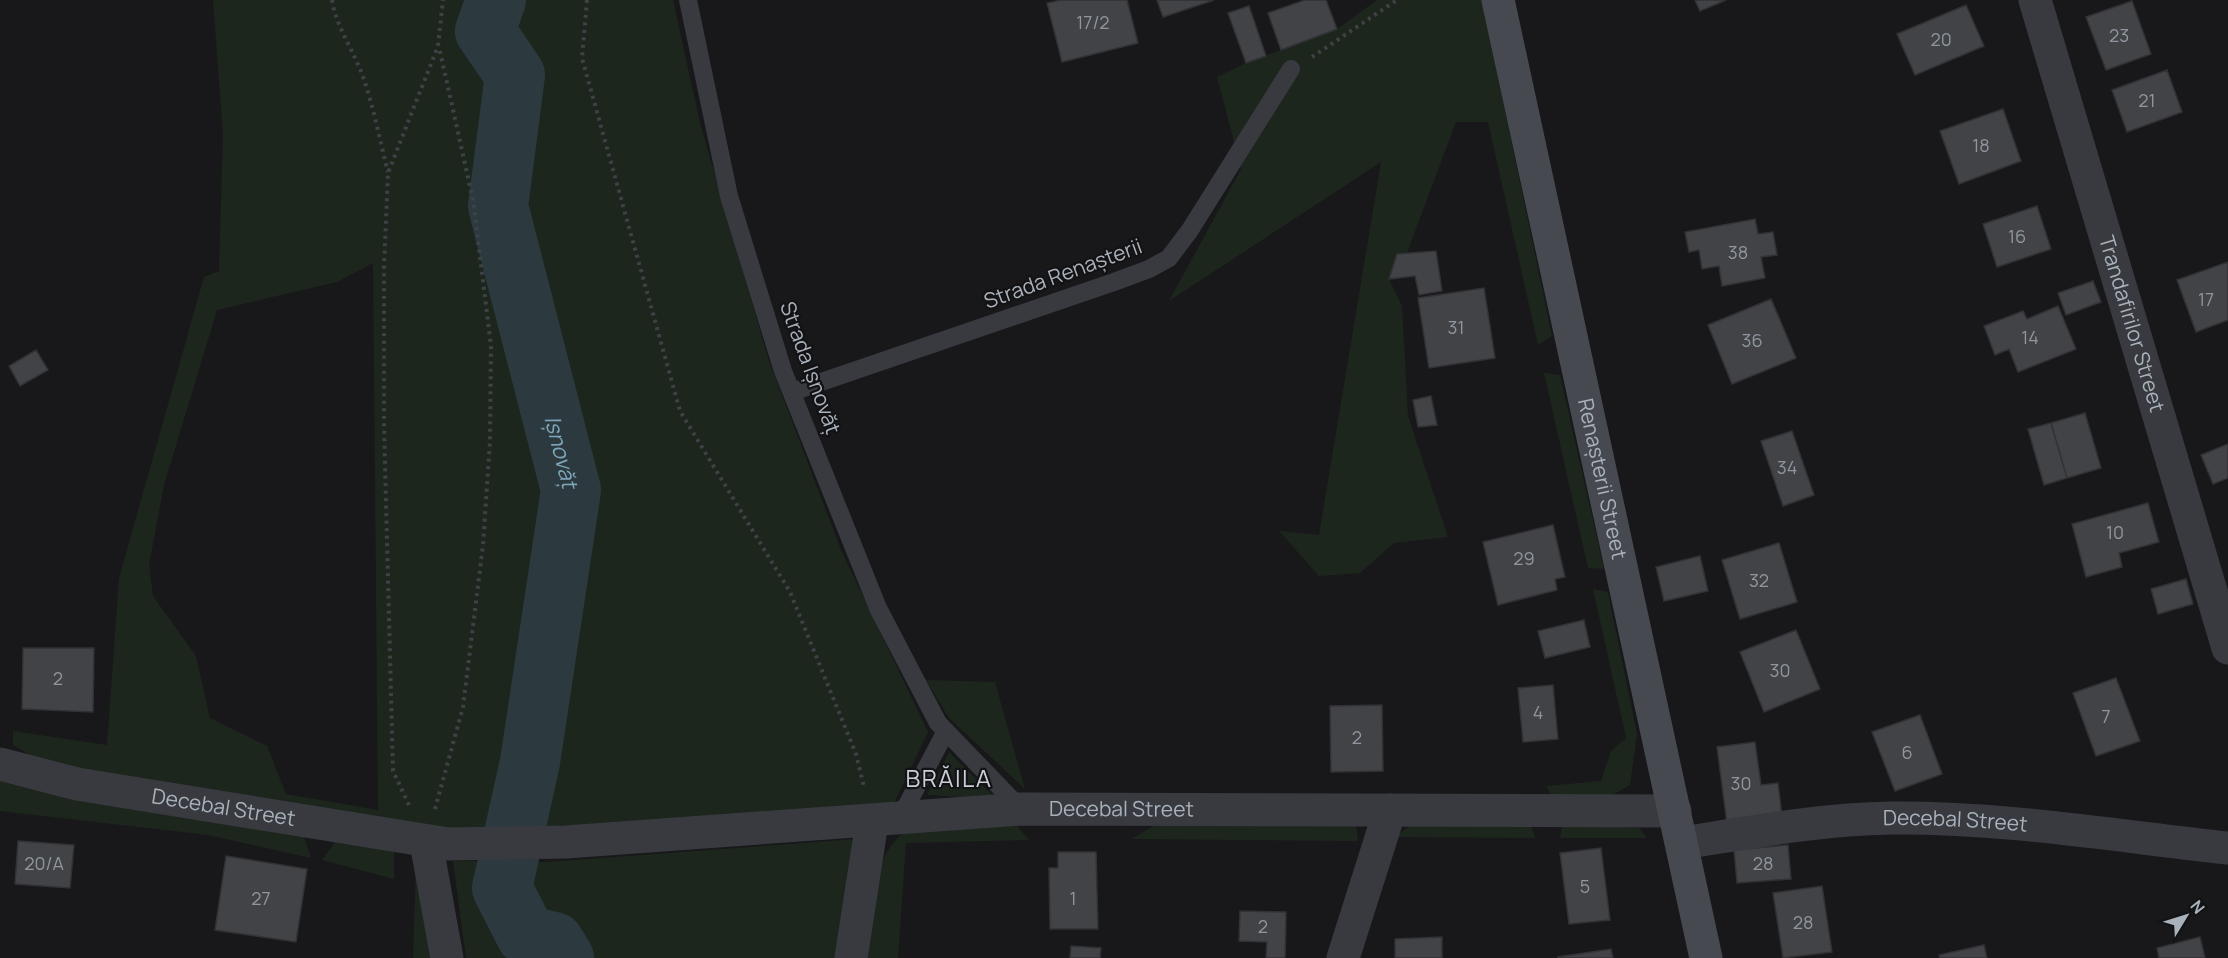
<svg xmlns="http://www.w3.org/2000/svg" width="2228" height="958" font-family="Manrope,sans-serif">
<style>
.green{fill:#1d261d;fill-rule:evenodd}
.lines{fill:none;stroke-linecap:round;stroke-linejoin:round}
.river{stroke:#2c3a40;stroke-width:60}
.building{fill:#424347;stroke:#323236;stroke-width:1.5}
.path{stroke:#3e4247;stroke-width:4;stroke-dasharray:3 4.5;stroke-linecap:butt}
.service{stroke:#383a40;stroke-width:18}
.minor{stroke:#383a40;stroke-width:33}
.secondary{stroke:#464a50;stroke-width:33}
.labels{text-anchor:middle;stroke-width:4.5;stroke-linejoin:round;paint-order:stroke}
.number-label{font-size:18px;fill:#8f969e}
.street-label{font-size:21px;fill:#a9b1bb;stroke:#131315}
.water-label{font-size:22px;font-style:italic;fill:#7ea5b8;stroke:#131315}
.quarter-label{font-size:24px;letter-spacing:1.5px;fill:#cacfd7;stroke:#131315}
</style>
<rect width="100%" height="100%" fill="#18181a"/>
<path class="green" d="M 213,0 L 673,0 L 700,123 L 768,358 L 841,550 L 928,732 L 894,803 L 575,831 L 456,831 L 47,765 L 13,745 L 13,731 L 107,745 L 119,578 L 204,277 L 219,271 L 223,134 ZM 373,263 L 378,810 L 286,794 L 267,746 L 210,718 L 196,656 L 153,596 L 149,565 L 164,485 L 217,310 L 337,282 Z
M 1377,0 L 1482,0 L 1552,336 L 1538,345 L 1488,122 L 1456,122 L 1407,253 L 1397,254 L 1389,279 L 1402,306 L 1408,416 L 1448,537 L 1394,543 L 1360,573 L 1319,576 L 1279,531 L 1319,535 L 1381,162 L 1169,301 L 1241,169 L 1217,77 L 1246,63 L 1337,29 Z
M 1544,373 L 1560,375 L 1604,569 L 1588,568 Z
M 1593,589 L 1608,592 L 1637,734 L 1630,785 L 1612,795 L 1551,795 L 1546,786 L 1601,781 L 1611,751 L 1626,738 Z
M 926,680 L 995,682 L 1025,789 L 949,718 Z
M 949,752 L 996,799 L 927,795 Z
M 0,779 L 302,831 L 311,858 L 208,835 L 0,811 Z
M 1013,821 L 1029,840 L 906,843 L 898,958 L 859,958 C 865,921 874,834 920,826 C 950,821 983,823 1013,821 Z
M 1530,822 L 1535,838 L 1396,837 L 1409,826 Z
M 1562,823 L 1639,828 L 1647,838 L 1560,838 Z
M 1356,825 L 1358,841 L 1132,839 L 1153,826 Z
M 341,834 L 394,849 L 394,879 L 322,860 Z
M 857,839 L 837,958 L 466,958 L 453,861 L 546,862 Z
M 416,864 L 436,958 L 413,958 Z"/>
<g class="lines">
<path class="river" id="s1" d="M 496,0 L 485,31 L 515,75 L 498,206 L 571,490 L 530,762 L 502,888 L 526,935 L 554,942 L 564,958"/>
</g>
<path class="building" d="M 1061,0 L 1127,0 L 1138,43 L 1062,62 L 1047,3 Z
M 1157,0 L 1214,0 L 1163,17 Z
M 1305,0 L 1326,0 L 1337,29 L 1281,50 L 1268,13 Z
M 1695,0 L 1726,0 L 1700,11 Z
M 2132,1 L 2151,54 L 2106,70 L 2086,17 Z
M 1966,5 L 1984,46 L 1915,75 L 1897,34 Z
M 1249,6 L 1266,56 L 1246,63 L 1228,13 Z
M 2167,70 L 2182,112 L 2127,132 L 2112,90 Z
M 2003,109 L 2021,161 L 1959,184 L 1940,131 Z
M 2037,206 L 2051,249 L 1997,267 L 1983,224 Z
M 1755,219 L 1758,234 L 1773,232 L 1777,255 L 1761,257 L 1765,278 L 1722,286 L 1719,266 L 1702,269 L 1699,250 L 1689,252 L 1685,232 Z
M 1436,251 L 1442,291 L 1419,295 L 1415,276 L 1389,279 L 1397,254 Z
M 2228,262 L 2228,320 L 2196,332 L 2177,280 Z
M 2093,281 L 2101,302 L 2066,315 L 2058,293 Z
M 1484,288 L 1495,358 L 1429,368 L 1418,298 Z
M 1771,299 L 1796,358 L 1732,384 L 1708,325 Z
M 2058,306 L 2076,349 L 2018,372 L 2009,349 L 1995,355 L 1984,326 L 2023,311 L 2027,319 Z
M 36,350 L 48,370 L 20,386 L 9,366 Z
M 1431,396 L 1437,425 L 1418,427 L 1413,400 Z
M 2085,413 L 2101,468 L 2067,478 L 2051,423 Z
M 2051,423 L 2067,478 L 2044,485 L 2028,429 Z
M 1792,431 L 1814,495 L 1783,506 L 1761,441 Z
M 2228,444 L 2228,478 L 2213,484 L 2201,455 Z
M 2148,503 L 2159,542 L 2119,553 L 2122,567 L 2086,577 L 2072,524 Z
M 1553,525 L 1565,577 L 1555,579 L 1557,590 L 1498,605 L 1483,542 Z
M 1779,543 L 1797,602 L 1740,619 L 1722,560 Z
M 1700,556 L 1708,591 L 1664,601 L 1656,567 Z
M 2186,579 L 2193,604 L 2158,614 L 2151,589 Z
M 1584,620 L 1590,647 L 1545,658 L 1538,631 Z
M 1796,630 L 1820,689 L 1764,712 L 1740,652 Z
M 23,648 L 94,648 L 93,712 L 22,709 Z
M 2116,678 L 2140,741 L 2096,756 L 2073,693 Z
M 1553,685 L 1558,739 L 1523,742 L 1518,688 Z
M 1382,705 L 1383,771 L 1331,772 L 1330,706 Z
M 1920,715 L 1942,774 L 1895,791 L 1872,732 Z
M 1755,742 L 1761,785 L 1778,783 L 1782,817 L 1727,824 L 1717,747 Z
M 18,841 L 74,845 L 70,888 L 15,884 Z
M 1788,845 L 1791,879 L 1737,883 L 1734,850 Z
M 1601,848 L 1610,920 L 1569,924 L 1560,853 Z
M 1058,852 L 1096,852 L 1098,929 L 1050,929 L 1049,868 L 1058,868 Z
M 226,856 L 307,869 L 296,942 L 215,930 Z
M 1822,886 L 1832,952 L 1783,958 L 1773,893 Z
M 1240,911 L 1286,912 L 1285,958 L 1266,958 L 1267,942 L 1239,941 Z
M 1442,937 L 1442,958 L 1395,958 L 1395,939 Z
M 2200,937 L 2205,958 L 2159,958 L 2157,948 Z
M 1984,945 L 1987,958 L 1940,958 L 1939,955 Z
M 1071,946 L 1101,948 L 1100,958 L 1070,958 Z
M 1611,949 L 1613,958 L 1558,958 L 1558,957 Z"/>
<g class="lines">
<path class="path" d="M 332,0 C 336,25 350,45 360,69 C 373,102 379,138 388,172
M 587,0 L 582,58 L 680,411 L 790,592 L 856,754 L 864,787
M 1312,57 L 1397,0
M 409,805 L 393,771 L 384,425 L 384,267 L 388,173 L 438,46 L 443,0
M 435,809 L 463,707 L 483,545 L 490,441 L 491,346 L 473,200 L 439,47"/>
<path class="service" d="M 688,0 L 729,196 L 783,371 L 878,608 L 938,723 L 1021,809
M 792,392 L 1114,282 L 1149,269 L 1169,258 L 1190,230 L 1291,69
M 899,820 L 946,731"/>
<g class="minor">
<path id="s2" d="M 2035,0 L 2228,648"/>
<path id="s3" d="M 0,764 L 77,784 L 448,844 L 566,842 L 1021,809 L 1675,811"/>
<path d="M 426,842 L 447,958"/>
<path id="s4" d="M 1683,843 C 1752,832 1821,819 1891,818 C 2004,817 2117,836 2228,848"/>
<path d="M 851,958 L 872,822"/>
<path d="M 1343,958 L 1390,810"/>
</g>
<path class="secondary" id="s5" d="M 1498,0 L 1706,958"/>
</g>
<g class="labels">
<g class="number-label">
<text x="1093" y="29">17/2</text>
<text x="2119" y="42">23</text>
<text x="1941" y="46">20</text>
<text x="2147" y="107">21</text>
<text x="1981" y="152">18</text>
<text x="2017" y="243">16</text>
<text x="1738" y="259">38</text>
<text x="2206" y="306">17</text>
<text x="1456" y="334">31</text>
<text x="2030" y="344">14</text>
<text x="1752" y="347">36</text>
<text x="1787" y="474">34</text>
<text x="2115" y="539">10</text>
<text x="1524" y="565">29</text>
<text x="1759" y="587">32</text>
<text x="1780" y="677">30</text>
<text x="58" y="685">2</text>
<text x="1538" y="719">4</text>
<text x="2106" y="723">7</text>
<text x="1357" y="744">2</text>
<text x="1907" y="759">6</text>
<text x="1741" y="790">30</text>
<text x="44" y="870">20/A</text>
<text x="1763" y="870">28</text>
<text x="1585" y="893">5</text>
<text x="261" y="905">27</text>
<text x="1073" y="905">1</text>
<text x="1803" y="929">28</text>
<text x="1263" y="933">2</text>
</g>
<g class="street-label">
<text transform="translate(1063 274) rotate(-20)" y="7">Strada Renașterii</text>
<text dy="7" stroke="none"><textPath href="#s2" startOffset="338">Trandafirilor Street</textPath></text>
<text transform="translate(810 368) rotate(70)" y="7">Strada Ișnovăț</text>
<text dy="7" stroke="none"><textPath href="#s5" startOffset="490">Renașterii Street</textPath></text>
<text dy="7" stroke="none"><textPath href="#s3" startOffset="228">Decebal Street</textPath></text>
<text dy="7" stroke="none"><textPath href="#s3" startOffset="1130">Decebal Street</textPath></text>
<text dy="7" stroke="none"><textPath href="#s4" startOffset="274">Decebal Street</textPath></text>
</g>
<g class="water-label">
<text dy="8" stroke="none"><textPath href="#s1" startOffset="472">Ișnovăț</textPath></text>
</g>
<g class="quarter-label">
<text x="949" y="787">BRĂILA</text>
</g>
</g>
<g transform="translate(2186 916) rotate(52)" stroke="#131315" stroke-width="4.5" paint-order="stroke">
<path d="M0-4.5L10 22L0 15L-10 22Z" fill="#a9b1bb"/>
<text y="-9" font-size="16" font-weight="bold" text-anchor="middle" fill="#a9b1bb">N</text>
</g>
</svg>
